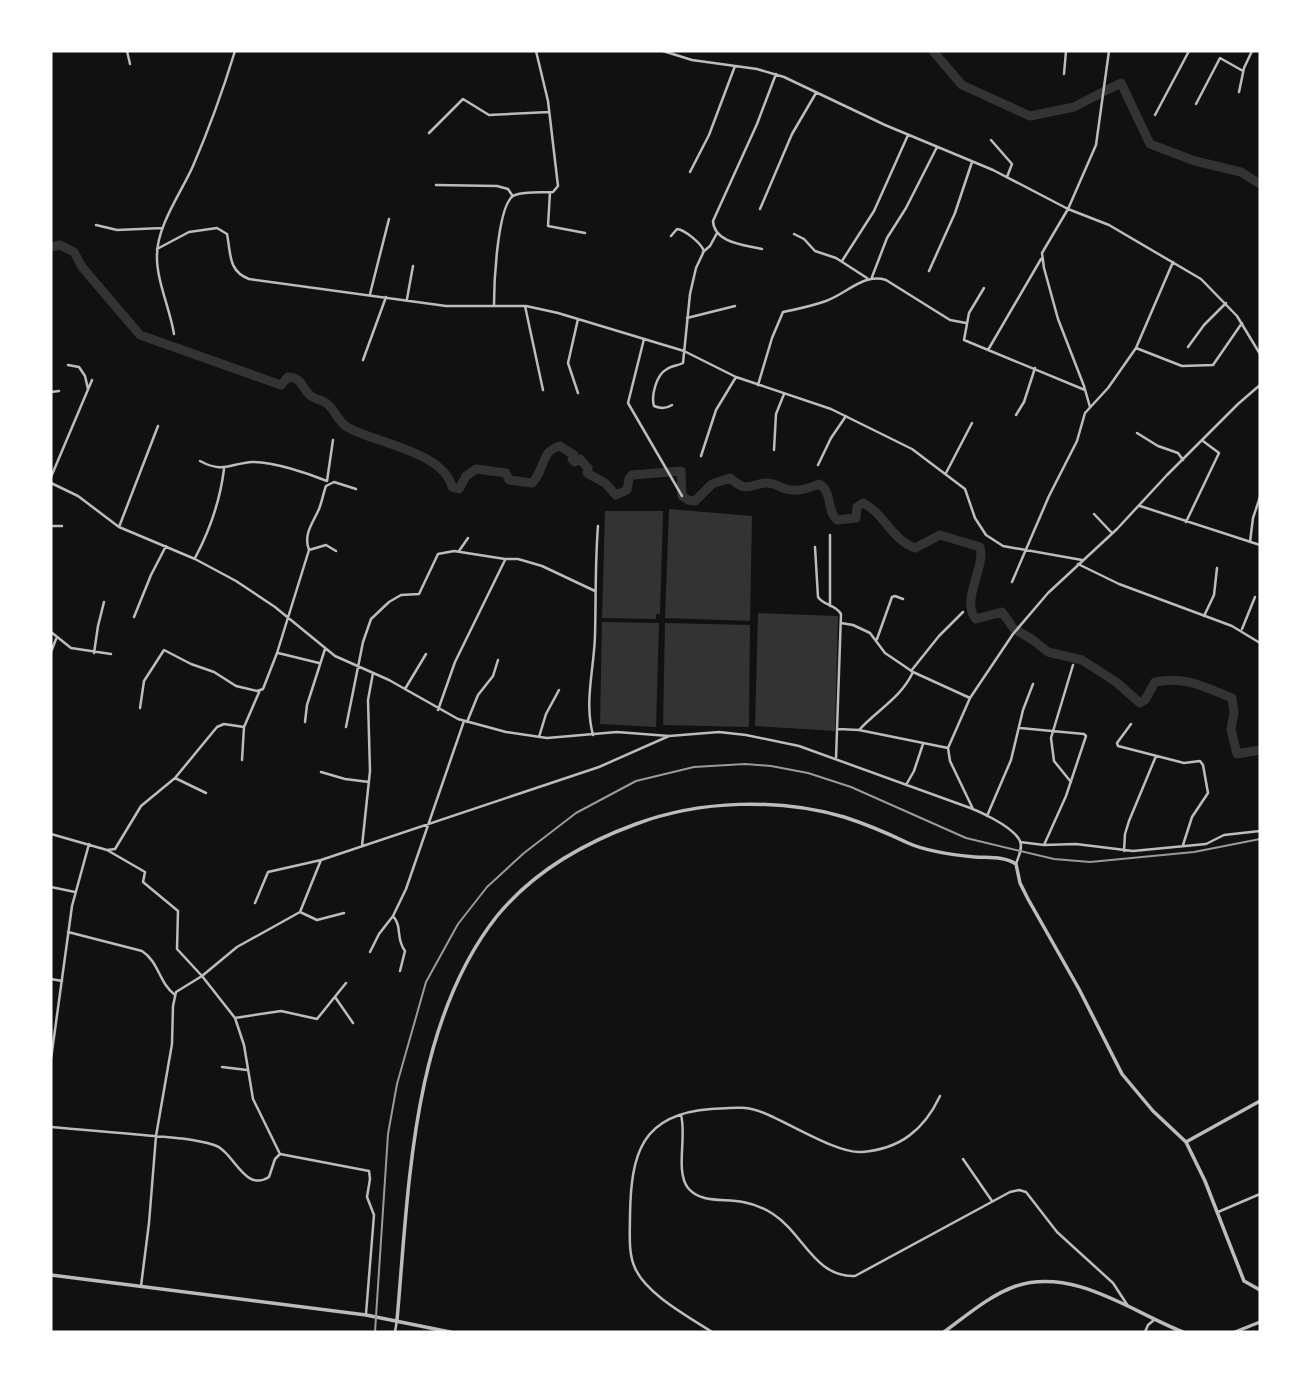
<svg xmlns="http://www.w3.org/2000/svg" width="1311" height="1383" font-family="'Alegreya Sans',sans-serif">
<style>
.water{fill:#333}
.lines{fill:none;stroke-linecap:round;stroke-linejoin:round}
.river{stroke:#333;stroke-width:9}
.minor{stroke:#bcbcbc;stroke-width:2.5}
.tertiary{stroke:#bcbcbc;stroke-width:3.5}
.rail{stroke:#9a9a9a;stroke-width:2}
</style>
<rect width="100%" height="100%" fill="#111"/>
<path class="water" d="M 669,509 L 752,516 L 750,621 L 665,618 Z
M 605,511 L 663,511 L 660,614 L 656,614 L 656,619 L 602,618 Z
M 758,613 L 838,616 L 835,731 L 755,726 Z
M 602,622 L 659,623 L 656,727 L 600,724 Z
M 665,623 L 750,625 L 749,727 L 663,725 Z"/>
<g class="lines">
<path class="river" d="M 933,51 L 962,85 L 1030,116 L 1074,107 L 1101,93
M 1105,91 L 1121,83 L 1150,144 L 1195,161 L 1241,172 L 1260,184
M 51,247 L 60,245 L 74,252 L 82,267 L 140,335 L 281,385 L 288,377 C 304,378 301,389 311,396 C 315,399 322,400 326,403 C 335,409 338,422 347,427 C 375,443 444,452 452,487 L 459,489 L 466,476 L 476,469 L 506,473 L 509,480 L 532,483 C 545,471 540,451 560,446 L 574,455 L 572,459 L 575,462 L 580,459 L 588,468 L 587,473 L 605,483 L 616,495 L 627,490 L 629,479 L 632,475 L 681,471 L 682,496 L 688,500 L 695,501 L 712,484 L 730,478 C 746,492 747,486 765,483 C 774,482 779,487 786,489 C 796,492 810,488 819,484 C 833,492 826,510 837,520 L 856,518 L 857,507 L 863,503 C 884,513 892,540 915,548 L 940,535 L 980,547 C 986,567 960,601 976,619 L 1002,612 L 1014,629 L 1033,640 L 1048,652 L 1082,660 L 1116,682 L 1140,703 L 1145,700 L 1155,682 C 1186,676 1204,687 1232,698 L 1234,713 L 1231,729 L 1237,754 L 1260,750"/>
<path class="minor" d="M 127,51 L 130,64
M 663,51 L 692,60 L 757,69 L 784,77 L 885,125 L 993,170 L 1068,209 L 1109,225 L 1201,279 L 1237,316 L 1260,354
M 1064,74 L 1066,51
M 1239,92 L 1244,68 L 1252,51
M 1196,104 L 1220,58 L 1243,71
M 1155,115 L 1189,51
M 429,133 L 463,99 L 489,115 L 549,112
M 991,140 L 1012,164 L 1007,177
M 690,172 L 709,135 L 735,66
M 436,185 L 497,186 L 508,189 L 512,195
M 550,192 L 548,226 L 585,233
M 760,209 L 792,134 L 816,93
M 96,225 L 117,230 L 162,228
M 794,234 L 804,239 L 815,251 L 836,258 L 867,278
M 671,236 L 677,229 C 685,230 701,243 704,251 L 696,268 L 690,294 L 683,363 C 678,366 672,365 667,369 C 656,375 651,396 654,406 C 661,409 666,409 672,405
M 157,249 L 189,232 L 217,228 L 227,234 C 231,254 228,271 249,279 L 446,306 L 526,306 L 558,313 L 684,351 L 736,377 L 831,409 L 912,449 L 965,489 L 975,518 L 986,535 L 1003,546 L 1082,560
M 762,249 C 745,245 714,243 713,221 L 757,124 L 776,74
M 703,252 L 710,246 L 717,233
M 842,261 L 874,211 L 908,135
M 929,271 L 955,213 L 972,162
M 872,277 L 887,238 L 906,208 L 937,147
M 984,288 L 969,313 L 964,340 L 1085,390
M 370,294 L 389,219
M 407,299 L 413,266
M 494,305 C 494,287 497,201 515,195 C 526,191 542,193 553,192 L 558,186 L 548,101 L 536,51
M 525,306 L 543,390
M 687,318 L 735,306
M 578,319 L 568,363 L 578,393
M 174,334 C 170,309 156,279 157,255 C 157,226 181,193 193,166 C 209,129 223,90 235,51
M 644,339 L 628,403 L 682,496
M 1188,347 L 1204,325 L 1226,303
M 1136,348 L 1182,366 L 1213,365 L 1242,323
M 988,350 L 1041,259
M 363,360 L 386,297
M 68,365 L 79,367 L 85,376 L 88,389
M 758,385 L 772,338 L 783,312 C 798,309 812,306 826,301 C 848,293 863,273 886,280 L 950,320 L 966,323
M 51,392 L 59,391
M 1090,407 L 1084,386 L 1058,319 L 1044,268 L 1042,253 L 1068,209 L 1096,145 L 1109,51
M 1016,415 L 1024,402 L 1035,368
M 1137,433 L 1158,446 L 1178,453 L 1183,460
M 774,450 L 776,414 L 784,394
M 701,456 L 716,410 L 736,377
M 200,461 C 224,474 230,463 253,462 C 274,462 307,473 327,481
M 818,465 L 831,438 L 846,416
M 946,473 L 972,423
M 51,477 L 92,380
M 327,481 L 333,440
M 51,483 L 78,496 L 119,527 L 195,559 L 236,581 L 275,607 L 335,656 L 389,680 L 458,719 L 506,732 L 547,738 L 617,732 L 669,736 L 719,732 L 746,735 L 799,746 L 962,805 C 977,810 1013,826 1020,841 C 1023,849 1018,857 1016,864
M 1140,506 L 1260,545
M 1094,514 L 1112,533
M 1186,522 L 1219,453 L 1203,441
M 51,526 L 62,526
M 119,527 L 158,426
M 1250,542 L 1253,518 L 1260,497
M 815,547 L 818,597 C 824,606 835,604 841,614 L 836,759
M 309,550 L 326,545 L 336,551
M 459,551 L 468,538
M 195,558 C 210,530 220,501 224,469
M 1078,564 L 1119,584 L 1232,626 L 1260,643
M 1012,582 L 1049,496 L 1077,441 L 1085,413 L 1108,388 L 1136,348 L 1173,262
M 830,606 L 830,535
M 1204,616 L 1214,595 L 1217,568
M 134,617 L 151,575 L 166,546
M 841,623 L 853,625 L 870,633 L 885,653 L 913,672 L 970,698
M 1242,629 L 1255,597
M 51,632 L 71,648 L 111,654
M 877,639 L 892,597 L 895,596 L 903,599
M 51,652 L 56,639
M 94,653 L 98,626 L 104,602
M 278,653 L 319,663
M 911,671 L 939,636 L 963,612
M 405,689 L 426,654
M 140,708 L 144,681 L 164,650 L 191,664 L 214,672 L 236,686 L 257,691 L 263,689 L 277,653 L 309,550 C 303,534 313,523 319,509 C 322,502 323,494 326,486 L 334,482 L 356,489
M 438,710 L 455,662 L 505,560
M 305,722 L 307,705 L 325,649
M 467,722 L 478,695 L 493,676 L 498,660
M 1131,724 L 1117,743 L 1118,746 L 1184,763 L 1200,761 L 1203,765 L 1208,793 L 1192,817 L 1183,845
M 346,727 L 363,642 L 371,619 L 389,602 L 401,595 L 419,594 L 438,554 L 454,551 L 505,559 L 518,559 L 542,566 L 595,591
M 1020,728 L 1084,734 L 1086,736 L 1066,796 L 1044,845
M 838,729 L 859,730 L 948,748
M 859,730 C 877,710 901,698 913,672
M 593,735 C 584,702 594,669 595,636 C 596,600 595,563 598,526
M 539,737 L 546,714 L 559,690
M 242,760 L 244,727 L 260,690
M 321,772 L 345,779 L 369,782
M 175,778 L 206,793
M 1071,782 L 1054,761 L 1051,738 L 1073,665
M 906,785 L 914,771 L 923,744
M 973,809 L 950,761 L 948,748 L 970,698 L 1013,634 L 1048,593 L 1117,529 L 1167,475 L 1238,404 L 1260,385
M 987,816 L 1011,760 L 1023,710 L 1033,684
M 51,834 L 107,850 L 115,849 L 141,806 L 175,778 L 217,727 L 224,724 L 244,727
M 1020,842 L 1044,845 L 1076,844 L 1133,851 L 1206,844 L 1224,835 L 1260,831
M 362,846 L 370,771 L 368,700 L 373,673
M 107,850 L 145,872 L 143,882 L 178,911 L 177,949 L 202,976 L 235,1018 L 244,1045 L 253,1099 L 280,1154
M 1124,851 L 1125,834 L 1129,821 L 1156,756
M 51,887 L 75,892
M 255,903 L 268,872 L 321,860
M 300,912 L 317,920 L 344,913
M 393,916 C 403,928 395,937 405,951 L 400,971
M 68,932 L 142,951 C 159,962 159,983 175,995
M 370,952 L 379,934 L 393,916 L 406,889 L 464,721
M 51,979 L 62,981
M 335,997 L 353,1023
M 235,1018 L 281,1011 L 317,1019 L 346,983
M 51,1059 L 72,906 L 89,844
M 222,1067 L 247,1070
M 681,1115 C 687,1136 675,1171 688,1188 C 701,1204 725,1198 743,1202 C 754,1204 764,1208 773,1214 C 803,1233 815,1278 855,1276 L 1010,1192 L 1019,1190 L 1026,1192 L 1057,1232 L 1113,1283 L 1128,1306
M 51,1127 C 82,1130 112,1132 143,1135 C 166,1137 191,1138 214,1145 C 234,1151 244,1193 269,1177 L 275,1159 L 280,1154 L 369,1171 L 370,1179 L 367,1197 L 374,1215 L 366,1314
M 963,1159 L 992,1201
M 1218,1212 L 1260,1194
M 141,1286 L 149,1223 L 156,1136 L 172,1044 L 173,1006 L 176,992 L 202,976 L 237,947 L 300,912 L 321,860 L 599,767 L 669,736
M 395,1332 L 397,1320
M 712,1332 C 689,1317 646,1294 635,1268 C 628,1253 630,1233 630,1216 C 631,1154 641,1114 711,1109 C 730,1108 746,1105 764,1113 C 789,1123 838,1154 862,1152 C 900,1149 924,1130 940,1096
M 1145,1332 L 1148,1325 L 1154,1320"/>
<path class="tertiary" d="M 1186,1142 L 1260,1101
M 51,1275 L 366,1315 L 450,1332
M 397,1320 C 409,1188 411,1025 497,916 C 533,872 584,843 636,824 C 700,800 779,798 844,817 C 866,824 887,833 908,843 C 928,852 953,855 975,857 C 989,858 1004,856 1016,864 L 1020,883 L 1028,899 L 1079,989 L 1122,1074 L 1153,1111 L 1186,1142 L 1205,1181 L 1244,1281 L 1260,1290
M 944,1332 C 966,1316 990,1295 1016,1286 C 1074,1267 1132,1312 1183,1332
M 1235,1332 L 1260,1322"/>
<path class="rail" d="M 375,1332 L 388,1134 L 397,1084 L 426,982 L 458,924 L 487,887 L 524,853 L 576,813 L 636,781 L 694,767 L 745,764 L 771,766 L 808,773 L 851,787 L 966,838 L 1054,859 L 1090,862 L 1194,852 L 1260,839"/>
</g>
<rect width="1311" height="1383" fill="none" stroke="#ffffff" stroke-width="105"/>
</svg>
